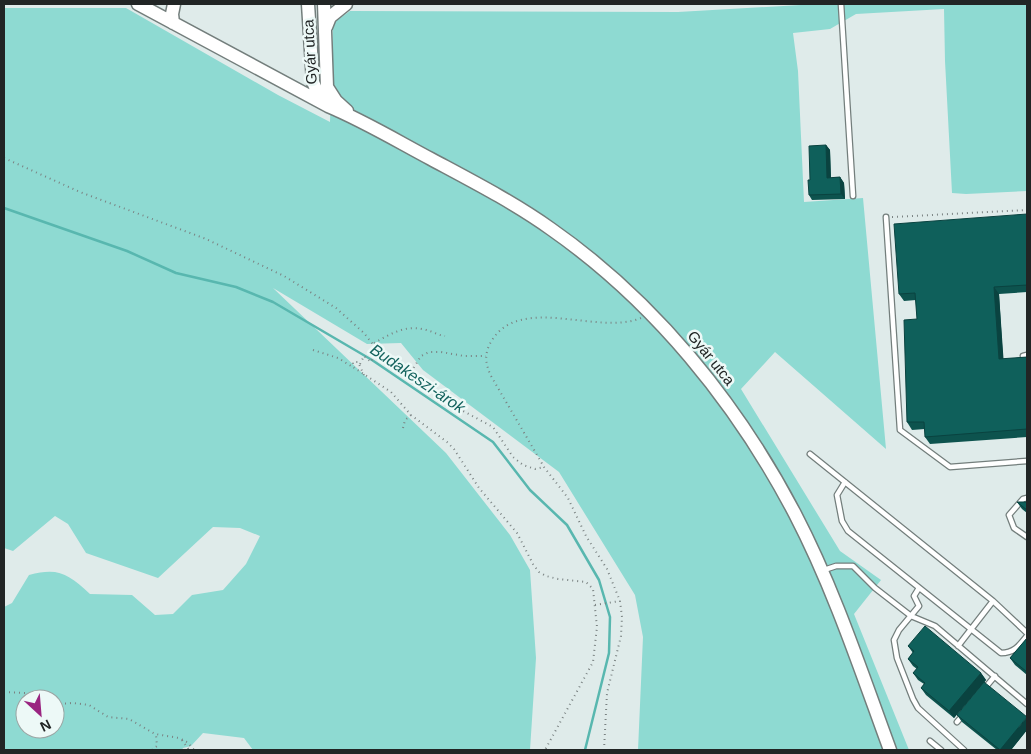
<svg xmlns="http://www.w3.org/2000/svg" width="1031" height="754" font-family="Helvetica,sans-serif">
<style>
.green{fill:#8edad2;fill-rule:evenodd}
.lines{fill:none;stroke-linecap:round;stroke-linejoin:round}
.stream{stroke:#58b7af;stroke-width:2.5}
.service-casing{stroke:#737e7c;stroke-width:7}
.secondary-casing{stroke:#737e7c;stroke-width:15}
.path{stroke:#7a8282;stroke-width:2;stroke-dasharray:1 4;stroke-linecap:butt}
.service{stroke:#fff;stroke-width:4.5}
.secondary{stroke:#fff;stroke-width:12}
.wall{fill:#0d534e}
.shaded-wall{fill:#0a4340}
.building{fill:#0f605b;stroke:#0a4340}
.labels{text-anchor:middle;stroke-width:5;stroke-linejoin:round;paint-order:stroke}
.street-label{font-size:15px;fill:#212525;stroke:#edf9f7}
.water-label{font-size:16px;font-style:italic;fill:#13625d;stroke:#edf9f7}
</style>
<rect width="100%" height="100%" fill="#dfebea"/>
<path class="green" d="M 818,4 L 1027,4 L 1027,191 L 966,194 L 952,193 L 945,61 L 944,9 L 856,14 L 830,29 L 793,33 L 798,71 L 804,202 L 863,198 L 886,449 L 775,352 L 741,389 L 840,551 L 881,580 L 854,614 L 909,750 L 638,750 L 643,637 L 635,595 L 559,472 L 423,370 L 401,343 L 367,344 L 273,288 L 446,453 L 510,535 L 530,570 L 536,658 L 530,750 L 253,750 L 244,738 L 203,733 L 191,746 L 183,748 L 182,750 L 4,750 L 4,607 L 12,603 L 29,575 C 59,567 68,574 90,594 L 132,595 L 155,615 L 173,614 L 192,595 L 223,590 L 246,564 L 260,536 L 240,528 L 213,527 L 158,578 L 86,553 L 68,524 L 55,516 L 13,551 L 4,548 L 4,8 L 126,8 L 278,95 L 330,122 L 333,23 L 350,11 L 678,12 ZM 25,699 L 55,699 L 55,729 L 25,729 Z"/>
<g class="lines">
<path class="stream" d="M 4,208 L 127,251 L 176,273 L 236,287 L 273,302 L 372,360 L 493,442 L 530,490 L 567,525 L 599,580 L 610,617 L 609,653 L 585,750"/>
<g class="service-casing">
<path id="service" d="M 841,4 L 853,196
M 886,217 L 900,430 L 950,467 L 1027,461
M 1023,356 L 1027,355
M 810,454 L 993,601 L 958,646
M 845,482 L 837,495 L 842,521 L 848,531 L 1001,653 C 1014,653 1019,646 1027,636
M 1027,498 L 1023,499 L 1009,515 L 1014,528 L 1027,537
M 824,570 L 836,566 L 853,566 L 875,588 L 911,616 L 935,626 L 1027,704
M 919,588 L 914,596 L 919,606 L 899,630 L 894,640 L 897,658 L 913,699 L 918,708 L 964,750
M 993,601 L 1027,633
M 984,689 L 995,676
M 957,722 L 964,714
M 930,741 L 941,750"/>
</g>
<g class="secondary-casing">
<path id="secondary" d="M 138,4 L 328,106 C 364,121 397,141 431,159 C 472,181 513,202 551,229 C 654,301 737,403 795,514 C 834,589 861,671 890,750
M 308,4 L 313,82 L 318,94 L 326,104
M 324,4 L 327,87 L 336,101 L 347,111
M 173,23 L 172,14 L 174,4
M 326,27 L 330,17 L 346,4"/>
</g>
<path class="path" d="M 4,158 L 80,192 L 206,239 L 284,276 L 336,308 L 364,333 L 379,352 L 387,358 L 406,369 L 424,384 L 463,411 L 493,427 L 513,457 L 523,465 L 535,469 L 544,467
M 892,217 L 1027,210
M 374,343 C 389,335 404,325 422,329 C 430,330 437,335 445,336
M 313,350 L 338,358 L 351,366
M 360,364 L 364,356 L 371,362 L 376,349
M 411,372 L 421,356 L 429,352 L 441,352 L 464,356 L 486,356
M 364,375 L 358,362 L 353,362 L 353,367 L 391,392 L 411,415 L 447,442 L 454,449 L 479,488 L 517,533 L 533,564 L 539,572 L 546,576 L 558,579 L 586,582 L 593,589 L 597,627 L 593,662 L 545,750
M 403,428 L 405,420 L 411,415
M 595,605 L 620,601
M 4,692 L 26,693 L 35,699
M 55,704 L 73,703 L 89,705 L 108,717 L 129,719 L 155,734 L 179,738 L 187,742 L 194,750
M 182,740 L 189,750
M 152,750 L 157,746 L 156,735
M 604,750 L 607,693 L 621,636 L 622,617 L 620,601 L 607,569 L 586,536 L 568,498 L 544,467 L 491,376 C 485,363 484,353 492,340 C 522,294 598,336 641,318"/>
<use href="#service" class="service"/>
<use href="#secondary" class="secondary"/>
</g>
<path class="wall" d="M 826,145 L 830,150 L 831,178 L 840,177 L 844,183 L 845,199 L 812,200 L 809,195 L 810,180 Z
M 1027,214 L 1027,292 L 999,294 L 1003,359 L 1027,357 L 1027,437 L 930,444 L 925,437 L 925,429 L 912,430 L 907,422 L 917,319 L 916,300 L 904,301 L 899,294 Z
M 1017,502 L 1027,502 L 1027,513 L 1022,509 Z
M 1027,638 L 1027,675 L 1015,665 L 1010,658 Z
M 908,646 L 981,673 L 986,680 L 954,718 L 926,695 L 921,688 L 924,684 L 918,680 L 913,673 L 917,669 L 913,666 L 908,659 L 913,653 Z
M 957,715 L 1027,730 L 1011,750 L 997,750 L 962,722 Z"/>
<path class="shaded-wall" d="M 826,145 L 830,150 L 831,183 L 827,178 Z
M 840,177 L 844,183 L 845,199 L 841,194 Z
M 994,287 L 999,294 L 1004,366 L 999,359 Z
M 981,673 L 986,680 L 954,718 L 949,711 Z
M 1027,717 L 1027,730 L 1011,750 L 1000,750 Z"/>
<path class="building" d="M 826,145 L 827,178 L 840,177 L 841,194 L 809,195 L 808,180 L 810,180 L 809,146 Z
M 1027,214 L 1027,285 L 994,287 L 999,359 L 1027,357 L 1027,429 L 925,437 L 924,422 L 907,422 L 904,320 L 917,319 L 915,293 L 899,294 L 894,224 Z
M 1017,502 L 1027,502 L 1027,510 Z
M 925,626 L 981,673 L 949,711 L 921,688 L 925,683 L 913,673 L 918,667 L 908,659 L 914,651 L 908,646 Z
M 1027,638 L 1027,672 L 1010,658 Z
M 984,682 L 1027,717 L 1000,750 L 957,715 Z"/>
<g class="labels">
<g class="street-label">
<text transform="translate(310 52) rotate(-93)" y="5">Gyár utca</text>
<text transform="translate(711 358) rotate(51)" y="5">Gyár utca</text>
</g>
<g class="water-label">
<text transform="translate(418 378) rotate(34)" y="6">Budakeszi-árok</text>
</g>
</g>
<rect width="1031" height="754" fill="none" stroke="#212525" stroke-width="10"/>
<g transform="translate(40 714) rotate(154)"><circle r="24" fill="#edf9f7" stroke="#9ba4a3"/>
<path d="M0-4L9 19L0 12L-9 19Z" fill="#9a2581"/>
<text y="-8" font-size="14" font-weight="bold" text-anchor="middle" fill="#212525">N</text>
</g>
</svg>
